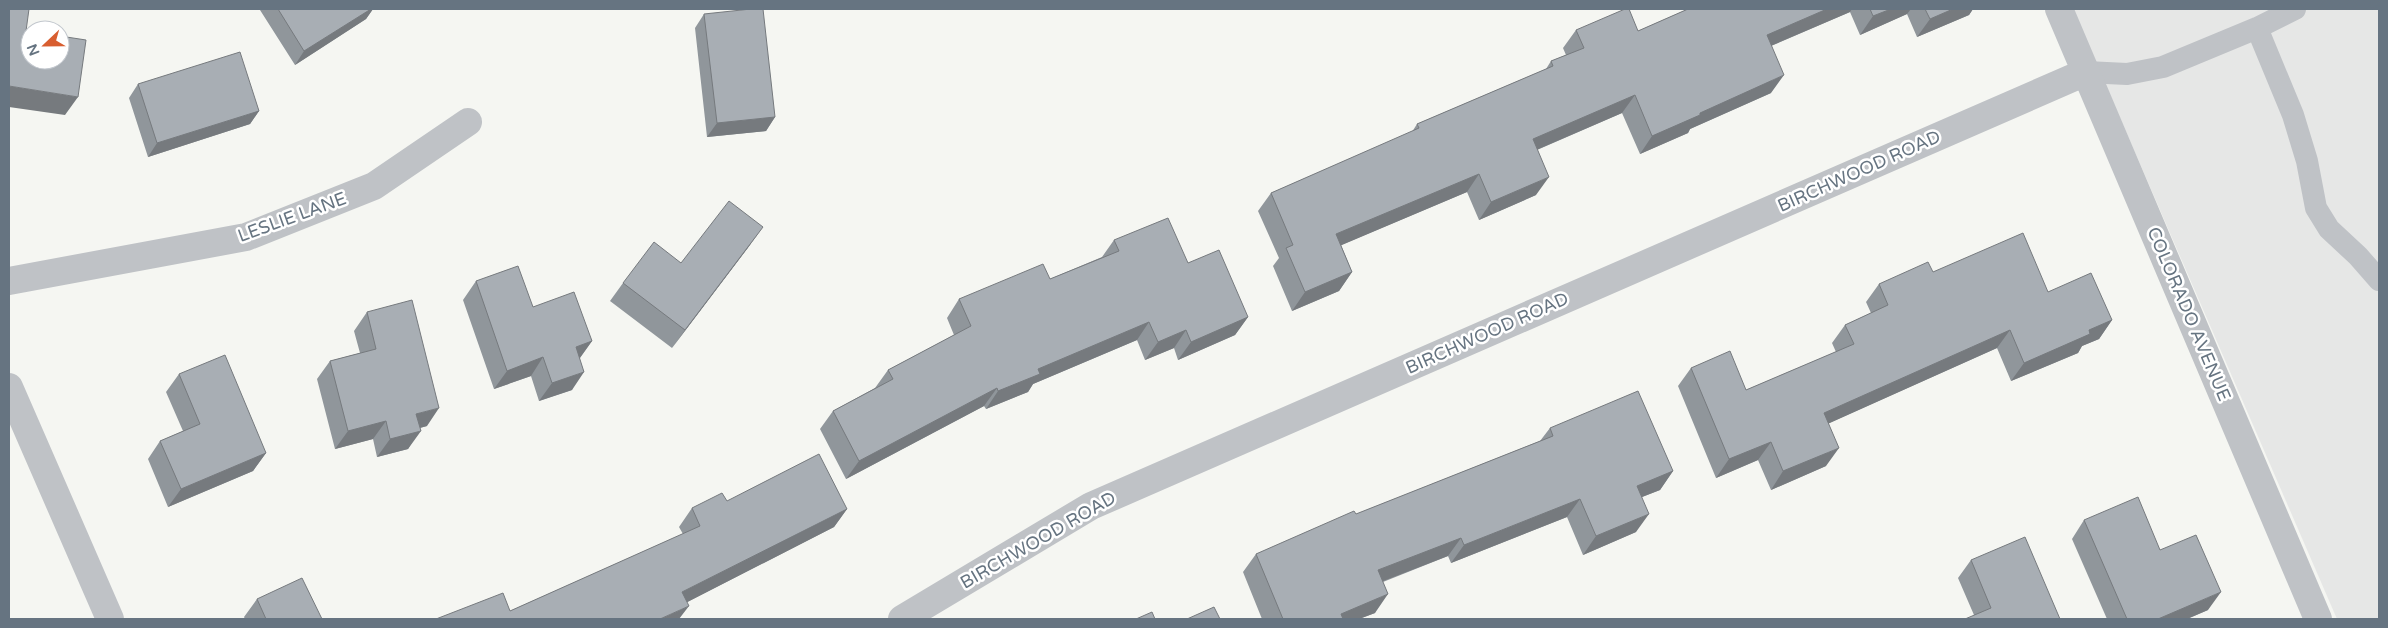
<svg xmlns="http://www.w3.org/2000/svg" width="2388" height="628" font-family="'Varela Round',sans-serif">
<style>
.built{fill:#e6e7e6}
.lines{fill:none;stroke-linecap:round;stroke-linejoin:round}
.service{stroke:#bfc2c6;stroke-width:22}
.minor{stroke:#bfc2c6;stroke-width:28}
.wall{fill:#90969b}
.shaded-wall{fill:#767a7e}
.building{fill:#a8aeb4;stroke:#767a7e}
.labels{text-anchor:middle;stroke-width:5;stroke-linejoin:round;paint-order:stroke}
.street-label{font-size:18px;fill:#667481;stroke:#fff}
</style>
<rect width="100%" height="100%" fill="#f5f6f2"/>
<path class="built" d="M 2073,9 L 2379,9 L 2379,619 L 2337,619 Z"/>
<g class="lines">
<path class="service" d="M 2257,28 L 2293,115 L 2307,161 L 2316,208 L 2329,229 L 2358,256 L 2379,280
M 2086,72 L 2127,74 L 2163,67 L 2257,28 L 2295,9"/>
<path class="minor" d="M 2059,9 L 2318,619
M 9,281 L 246,237 L 374,186 L 468,122
M 9,387 L 110,619
M 902,619 L 1091,506 L 2086,72"/>
</g>
<path class="wall" d="M 261,9 L 373,9 L 366,19 L 295,65 L 260,10 Z
M 1688,9 L 1973,9 L 1969,15 L 1917,37 L 1907,14 L 1860,35 L 1850,12 L 1771,46 L 1771,93 L 1690,129 L 1688,133 L 1640,154 L 1622,113 L 1537,150 L 1536,195 L 1479,220 L 1467,192 L 1341,245 L 1352,272 L 1339,291 L 1292,311 L 1273,266 L 1279,258 L 1258,211 L 1271,193 L 1412,132 L 1417,124 L 1546,69 L 1551,61 L 1566,55 L 1563,48 L 1576,30 L 1638,31 Z
M 704,14 L 775,117 L 766,131 L 707,137 L 695,28 Z
M 138,84 L 259,111 L 250,124 L 148,157 L 129,98 Z
M 1114,240 L 1188,263 L 1248,317 L 1235,335 L 1178,360 L 1174,348 L 1145,360 L 1137,340 L 1033,384 L 1028,392 L 986,409 L 984,406 L 846,479 L 820,429 L 833,411 L 875,388 L 888,370 L 954,335 L 947,318 L 959,299 L 1050,279 L 1102,257 Z
M 750,245 L 672,348 L 610,301 L 623,283 L 681,263 Z
M 1933,272 L 2048,292 L 2112,320 L 2099,339 L 2082,346 L 2078,353 L 2011,381 L 1997,348 L 1829,423 L 1826,466 L 1771,490 L 1758,460 L 1716,478 L 1678,386 L 1691,368 L 1746,390 L 1836,352 L 1832,343 L 1845,325 L 1871,313 L 1866,302 L 1879,284 Z
M 476,281 L 533,307 L 592,341 L 580,358 L 572,390 L 539,401 L 531,376 L 494,389 L 463,300 Z
M 367,312 L 427,426 L 420,428 L 408,449 L 377,457 L 373,439 L 335,449 L 317,379 L 330,361 L 360,353 L 354,331 Z
M 179,374 L 266,453 L 253,471 L 168,507 L 148,459 L 160,441 L 183,431 L 166,392 Z
M 1550,428 L 1673,471 L 1660,490 L 1642,497 L 1636,532 L 1583,555 L 1567,517 L 1451,563 L 1448,556 L 1383,582 L 1375,613 L 1359,619 L 1262,619 L 1243,572 L 1256,554 L 1540,441 Z
M 727,501 L 847,509 L 834,527 L 687,602 L 510,611 L 683,534 L 679,527 L 692,508 Z
M 2084,520 L 2160,550 L 2208,610 L 2187,619 L 2107,619 L 2072,539 Z
M 1971,560 L 2060,619 L 1974,615 L 1958,578 Z
M 257,599 L 322,619 L 245,619 L 244,617 Z"/>
<path class="shaded-wall" d="M 371,9 L 373,9 L 366,19 L 295,65 L 304,51 Z
M 1827,9 L 1852,9 L 1850,12 L 1754,53 L 1767,35 Z
M 1891,9 L 1911,9 L 1907,14 L 1860,35 L 1873,16 Z
M 1953,9 L 1973,9 L 1969,15 L 1917,37 L 1930,19 Z
M 1784,75 L 1771,93 L 1690,129 L 1688,133 L 1640,154 L 1652,136 L 1700,113 Z
M 9,86 L 78,97 L 65,115 L 9,107 Z
M 1635,95 L 1622,113 L 1520,157 L 1533,139 Z
M 259,111 L 250,124 L 148,157 L 157,143 Z
M 775,117 L 766,131 L 707,137 L 717,123 Z
M 1479,174 L 1467,192 L 1323,253 L 1336,234 Z
M 1549,177 L 1536,195 L 1479,220 L 1491,202 Z
M 763,227 L 750,245 L 672,348 L 685,330 Z
M 1352,272 L 1339,291 L 1292,311 L 1305,292 Z
M 1248,317 L 1235,335 L 1178,360 L 1191,342 Z
M 2112,320 L 2099,339 L 2082,346 L 2078,353 L 2011,381 L 2024,363 L 2089,330 Z
M 1149,322 L 1137,340 L 1033,384 L 1028,392 L 986,409 L 998,391 L 1038,369 Z
M 1186,330 L 1174,348 L 1145,360 L 1158,342 Z
M 2010,330 L 1997,348 L 1812,431 L 1824,413 Z
M 592,341 L 579,359 L 576,347 Z
M 543,357 L 531,376 L 494,389 L 507,371 Z
M 584,372 L 572,390 L 539,401 L 552,383 Z
M 997,388 L 984,406 L 846,479 L 859,461 Z
M 439,408 L 427,426 L 404,432 L 416,414 Z
M 386,421 L 373,439 L 335,449 L 348,431 Z
M 421,431 L 408,449 L 377,457 L 390,439 Z
M 1771,442 L 1758,460 L 1716,478 L 1729,459 Z
M 1839,448 L 1826,466 L 1771,490 L 1783,471 Z
M 266,453 L 253,471 L 168,507 L 181,489 Z
M 1673,471 L 1660,490 L 1624,504 L 1637,486 Z
M 1580,499 L 1567,517 L 1451,563 L 1464,545 Z
M 847,509 L 834,527 L 670,611 L 682,592 Z
M 1649,514 L 1636,532 L 1583,555 L 1596,536 Z
M 1461,538 L 1448,556 L 1365,588 L 1378,570 Z
M 2221,592 L 2208,610 L 2187,619 L 2158,619 Z
M 1388,594 L 1375,613 L 1359,619 L 1337,619 L 1341,614 Z
M 689,606 L 679,619 L 660,619 Z"/>
<path class="building" d="M 9,9 L 29,9 L 26,31 L 30,31 L 30,60 L 60,60 L 60,36 L 86,40 L 78,97 L 9,86 Z
M 278,9 L 371,9 L 304,51 Z
M 751,9 L 763,9 L 775,117 L 717,123 L 704,14 Z
M 1625,9 L 1629,9 L 1638,31 L 1688,9 L 1827,9 L 1767,35 L 1784,75 L 1700,113 L 1700,115 L 1652,136 L 1635,95 L 1533,139 L 1549,177 L 1491,202 L 1479,174 L 1336,234 L 1352,272 L 1305,292 L 1286,248 L 1293,245 L 1271,193 L 1419,128 L 1417,124 L 1553,66 L 1551,61 L 1584,48 L 1576,30 Z
M 1870,9 L 1891,9 L 1873,16 Z
M 1925,9 L 1953,9 L 1930,19 Z
M 240,52 L 259,111 L 157,143 L 138,84 Z
M 729,201 L 763,227 L 685,330 L 623,283 L 654,242 L 681,263 Z
M 1168,218 L 1188,263 L 1219,250 L 1248,317 L 1191,342 L 1186,330 L 1158,342 L 1149,322 L 1038,369 L 1040,374 L 998,391 L 997,388 L 859,461 L 833,411 L 893,379 L 888,370 L 971,326 L 959,299 L 1043,264 L 1050,279 L 1119,251 L 1114,240 Z
M 2023,233 L 2048,292 L 2091,273 L 2112,320 L 2089,330 L 2090,334 L 2024,363 L 2010,330 L 1824,413 L 1839,448 L 1783,471 L 1771,442 L 1729,459 L 1691,368 L 1730,351 L 1746,390 L 1854,344 L 1845,325 L 1888,305 L 1879,284 L 1928,262 L 1933,272 Z
M 518,266 L 533,307 L 574,292 L 592,341 L 576,347 L 584,372 L 552,383 L 543,357 L 507,371 L 476,281 Z
M 412,300 L 439,408 L 416,414 L 421,431 L 390,439 L 386,421 L 348,431 L 330,361 L 376,349 L 367,312 Z
M 225,355 L 266,453 L 181,489 L 160,441 L 200,424 L 179,374 Z
M 1638,391 L 1673,471 L 1637,486 L 1649,514 L 1596,536 L 1580,499 L 1464,545 L 1461,538 L 1378,570 L 1388,594 L 1341,614 L 1343,619 L 1283,619 L 1256,554 L 1354,511 L 1356,514 L 1553,436 L 1550,428 Z
M 819,454 L 847,509 L 682,592 L 689,606 L 660,619 L 436,619 L 503,593 L 510,611 L 700,526 L 692,508 L 722,493 L 727,501 Z
M 2138,497 L 2160,550 L 2196,535 L 2221,592 L 2158,619 L 2127,619 L 2084,520 Z
M 2025,537 L 2060,619 L 1965,619 L 1991,608 L 1971,560 Z
M 302,578 L 322,619 L 266,619 L 257,599 Z
M 1214,607 L 1220,619 L 1187,619 Z
M 1152,612 L 1155,619 L 1136,619 Z"/>
<g class="labels">
<g class="street-label">
<text transform="translate(1859 171) rotate(-24)" y="6">BIRCHWOOD ROAD</text>
<text transform="translate(292 217) rotate(-20)" y="6">LESLIE LANE</text>
<text transform="translate(2189 314) rotate(67)" y="6">COLORADO AVENUE</text>
<text transform="translate(1487 333) rotate(-24)" y="6">BIRCHWOOD ROAD</text>
<text transform="translate(1038 540) rotate(-30)" y="6">BIRCHWOOD ROAD</text>
</g>
</g>
<rect width="2388" height="628" fill="none" stroke="#667481" stroke-width="20"/>
<g transform="translate(45 45) rotate(248)"><circle r="24" fill="#ffffff" stroke="#c2c7cd"/>
<path d="M0-4L9 19L0 12L-9 19Z" fill="#d85e30"/>
<text y="-8" font-size="14" font-weight="bold" text-anchor="middle" fill="#667481">N</text>
</g>
</svg>
